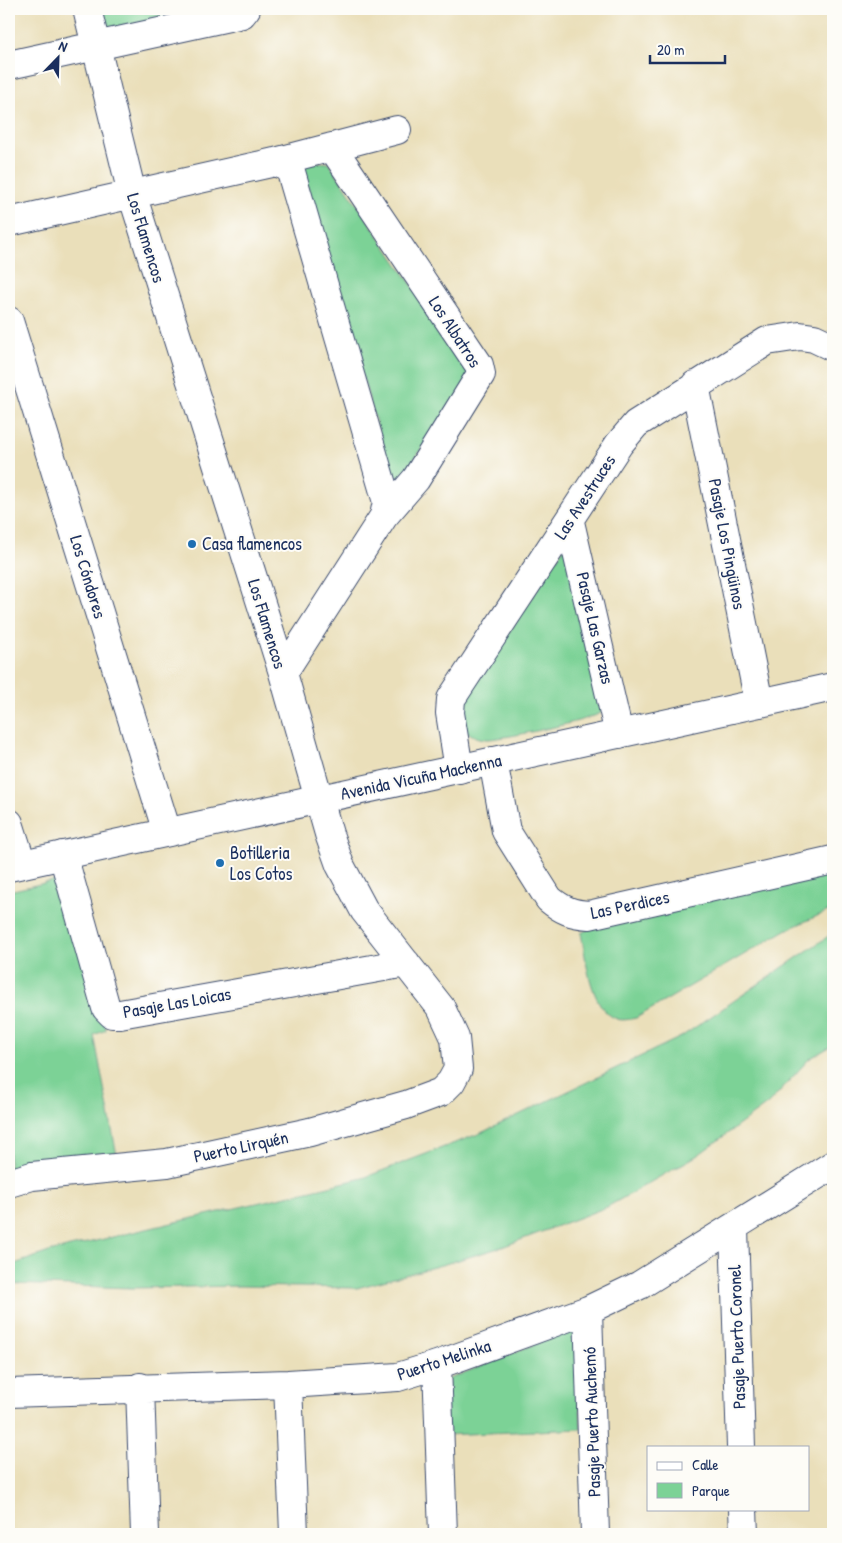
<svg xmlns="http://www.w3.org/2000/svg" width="842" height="1543" font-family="'Patrick Hand',sans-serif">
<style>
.green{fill:#7cd296;stroke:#4c807a}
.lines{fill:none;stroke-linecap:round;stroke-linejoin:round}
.minor-casing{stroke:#3a496c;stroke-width:30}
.tertiary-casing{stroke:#3a496c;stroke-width:30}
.minor{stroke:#fff;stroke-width:28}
.tertiary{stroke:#fff;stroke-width:28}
.poi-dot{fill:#1f6fb2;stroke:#fdfcf7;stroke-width:2}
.labels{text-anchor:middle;stroke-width:4;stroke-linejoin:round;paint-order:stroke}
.street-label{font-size:18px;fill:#1b2f5e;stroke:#fdfcf7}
.poi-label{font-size:18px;fill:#1b2f5e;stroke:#fdfcf7;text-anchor:start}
</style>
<rect width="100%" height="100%" fill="#fdfcf7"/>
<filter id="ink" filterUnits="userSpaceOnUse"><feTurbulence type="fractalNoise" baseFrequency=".02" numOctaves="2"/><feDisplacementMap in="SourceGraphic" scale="10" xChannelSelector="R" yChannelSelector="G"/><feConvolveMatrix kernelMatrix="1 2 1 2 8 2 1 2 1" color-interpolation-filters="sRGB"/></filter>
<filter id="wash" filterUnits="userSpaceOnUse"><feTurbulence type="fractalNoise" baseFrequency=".0096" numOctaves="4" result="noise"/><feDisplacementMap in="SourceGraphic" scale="20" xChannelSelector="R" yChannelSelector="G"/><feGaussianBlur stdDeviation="1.12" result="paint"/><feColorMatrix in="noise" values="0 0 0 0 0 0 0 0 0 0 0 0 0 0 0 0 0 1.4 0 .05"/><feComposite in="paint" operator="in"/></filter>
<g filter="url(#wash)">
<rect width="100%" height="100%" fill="#eadfba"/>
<path class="green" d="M 96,9 L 215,9 L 105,30 Z
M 305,161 L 329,163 L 469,369 L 467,388 L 397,482 L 392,478 L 303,171 Z
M 565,546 L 602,712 C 594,720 503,739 488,739 C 478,739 471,735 463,729 L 462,705 Z
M 833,869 L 833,909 L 786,930 L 636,1018 C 631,1019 622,1021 617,1019 C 590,1010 586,958 581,933 L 604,921 Z
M 67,878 L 106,1030 L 94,1035 L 118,1161 L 9,1176 L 9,891 Z
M 833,933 L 833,1045 L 809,1059 L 768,1104 L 698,1155 L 607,1207 L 502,1247 L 445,1264 L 357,1288 L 240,1286 L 132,1288 L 12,1284 L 9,1279 L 9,1266 L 49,1252 L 363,1178 L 481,1133 L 681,1037 Z
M 577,1327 L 581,1429 L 444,1435 L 449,1379 Z"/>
</g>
<g filter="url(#ink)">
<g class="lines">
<g class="minor-casing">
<path id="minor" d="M 9,65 L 242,14 L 246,9
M 332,147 L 479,365 L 481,374 L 416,479 L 384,516
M 275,162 L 285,166 L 291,172 L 387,502 L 384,516 L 283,673
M 9,222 L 275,162 L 397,130
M 9,321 L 167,832
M 695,385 L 759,703
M 570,522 L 619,734
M 493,761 L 506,831 L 549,899 C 562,910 572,914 589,915 L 833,860
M 459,769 L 450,713 L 451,699 L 619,444 L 636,424 L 767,341 L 800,336 L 814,338 L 833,347
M 9,823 L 22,864
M 63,855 L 106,1008 L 112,1014 L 120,1014 L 406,963
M 9,1183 L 32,1176 L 167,1163 L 310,1132 L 406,1105 L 441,1092 L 451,1082 L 458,1069 L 455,1038 L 441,1008 L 364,910 L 340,865 L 329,834 L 283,673 L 132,194 L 87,9
M 734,1228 L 741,1447
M 588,1310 L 595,1534
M 437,1365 L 443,1534
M 288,1384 L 294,1534
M 140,1387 L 145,1534
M 9,1393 L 288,1384 L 398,1377 L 437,1365 L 588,1310 L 640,1285 L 833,1165
M 743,1509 L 744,1534"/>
</g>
<g class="tertiary-casing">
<path id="tertiary" d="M 9,867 L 833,687"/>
</g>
<use href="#minor" class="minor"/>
<use href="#tertiary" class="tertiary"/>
</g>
</g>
<g class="poi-dot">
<circle cx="192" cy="544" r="5"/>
<circle cx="220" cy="863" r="5"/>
</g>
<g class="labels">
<g class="street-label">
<text transform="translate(146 238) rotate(73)" y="6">Los Flamencos</text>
<text transform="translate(455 332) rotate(57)" y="6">Los Albatros</text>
<text transform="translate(585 497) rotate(-57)" y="6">Las Avestruces</text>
<text transform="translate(727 544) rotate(79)" y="6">Pasaje Los Pingüinos</text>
<text transform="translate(88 577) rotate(73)" y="6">Los Cóndores</text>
<text transform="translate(267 624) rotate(73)" y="6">Los Flamencos</text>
<text transform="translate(595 628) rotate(77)" y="6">Pasaje Las Garzas</text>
<text transform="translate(421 777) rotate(-12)" y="6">Avenida Vicuña Mackenna</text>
<text transform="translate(630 905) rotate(-12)" y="6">Las Perdices</text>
<text transform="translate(177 1003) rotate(-10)" y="6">Pasaje Las Loicas</text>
<text transform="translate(241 1147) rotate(-12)" y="6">Puerto Lirquén</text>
<text transform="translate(737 1337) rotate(-92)" y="6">Pasaje Puerto Coronel</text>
<text transform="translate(444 1360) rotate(-18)" y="6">Puerto Melinka</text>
<text transform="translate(592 1422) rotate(-92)" y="6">Pasaje Puerto Auchemó</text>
</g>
<g class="poi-label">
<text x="202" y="550">Casa flamencos</text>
<text x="230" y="859">Botilleria<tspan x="230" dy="21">Los Cotos</tspan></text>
</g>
</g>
<rect width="842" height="1543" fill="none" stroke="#fdfcf7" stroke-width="30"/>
<rect x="647" y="1446" width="162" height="65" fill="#fdfcf7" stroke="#a3aaba"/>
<rect x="657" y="1462" width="25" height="8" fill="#ffffff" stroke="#a3aaba"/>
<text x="692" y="1470" font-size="15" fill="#1b2f5e">Calle</text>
<rect x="657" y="1483" width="25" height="15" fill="#7cd296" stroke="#a3aaba"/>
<text x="692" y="1496" font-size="15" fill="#1b2f5e">Parque</text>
<g transform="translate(58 58) rotate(23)" stroke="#fdfcf7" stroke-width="4" paint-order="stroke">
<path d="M0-4L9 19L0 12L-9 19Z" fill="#1b2f5e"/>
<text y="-8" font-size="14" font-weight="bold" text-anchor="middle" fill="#1b2f5e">N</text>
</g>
<path d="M650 55v8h75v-8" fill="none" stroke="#1b2f5e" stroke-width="2.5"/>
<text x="657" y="55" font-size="15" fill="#1b2f5e" stroke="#fdfcf7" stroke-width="4" paint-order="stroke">20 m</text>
</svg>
